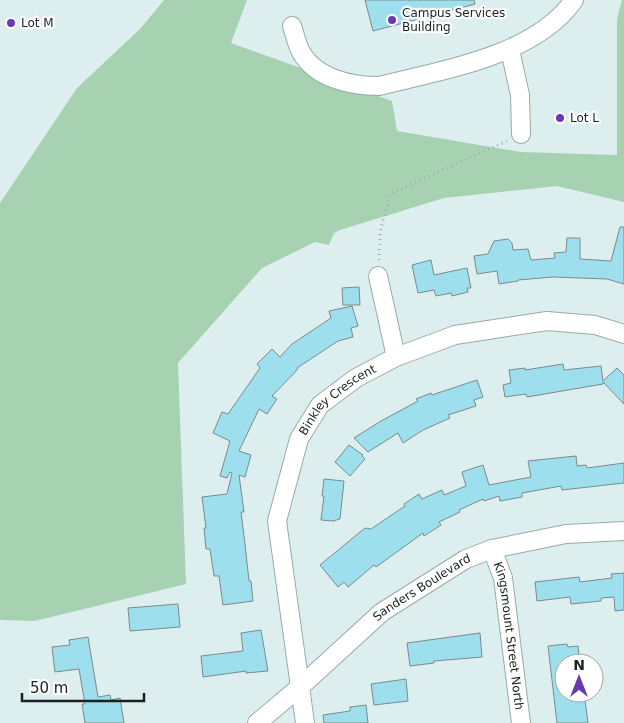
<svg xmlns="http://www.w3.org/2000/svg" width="624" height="723" font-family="'DejaVu Sans',sans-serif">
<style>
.green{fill:#a7d2b2}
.building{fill:#9edfee;stroke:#7a8a8e}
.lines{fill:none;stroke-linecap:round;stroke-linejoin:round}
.minor-casing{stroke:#98aaa9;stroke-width:20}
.path{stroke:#9eadad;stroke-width:3;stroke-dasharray:1 4;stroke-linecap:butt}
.minor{stroke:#fff;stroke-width:18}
.poi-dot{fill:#6839b0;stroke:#fff;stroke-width:2}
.labels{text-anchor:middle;stroke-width:4.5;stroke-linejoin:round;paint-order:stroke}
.poi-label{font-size:12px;fill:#1a2121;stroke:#fff;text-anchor:start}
.street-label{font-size:12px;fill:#1a2121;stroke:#fff}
</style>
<rect width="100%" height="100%" fill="#dcefee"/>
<path class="green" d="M 164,0 L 247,0 L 231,43 L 392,101 L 397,131 L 521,152 L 617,155 L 617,19 L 622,0 L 624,0 L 624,202 L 557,186 L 444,198 L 340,230 L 334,233 L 329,245 L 315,242 L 262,268 L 178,363 L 186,584 L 35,621 L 0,620 L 0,203 L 77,88 L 140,29 Z"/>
<path class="building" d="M 365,0 L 474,0 L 475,4 L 373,31 Z
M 620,227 L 624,227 L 624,284 L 607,279 L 553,277 L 518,280 L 518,281 L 499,284 L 497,271 L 477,274 L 474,256 L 488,254 L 494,241 L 508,239 L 512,243 L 513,250 L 528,249 L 531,260 L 555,258 L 554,253 L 566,252 L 567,238 L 580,238 L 580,259 L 611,261 Z
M 431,260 L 434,275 L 467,268 L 471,288 L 467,288 L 468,292 L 452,296 L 451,293 L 436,296 L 434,290 L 418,293 L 412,265 Z
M 359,287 L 360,305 L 343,305 L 342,288 Z
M 352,306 L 358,326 L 351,328 L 353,337 L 338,341 L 297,368 L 298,369 L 272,396 L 277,399 L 267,414 L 259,409 L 239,451 L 251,455 L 245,477 L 239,475 L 244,512 L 241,512 L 245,544 L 249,581 L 251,581 L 253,601 L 223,605 L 219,576 L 214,576 L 210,549 L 206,549 L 204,528 L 206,528 L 202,497 L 227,494 L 232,473 L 230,472 L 227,478 L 220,476 L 230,441 L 213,433 L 222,412 L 228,414 L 260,368 L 257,364 L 272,349 L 280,357 L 292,344 L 331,318 L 329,311 Z
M 563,364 L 564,370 L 601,366 L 603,381 L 617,368 L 624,375 L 624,404 L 603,382 L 603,384 L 527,397 L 526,394 L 505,397 L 503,385 L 511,383 L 509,370 L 525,368 L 525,370 Z
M 477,380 L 483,397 L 474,400 L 476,406 L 448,415 L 450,418 L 423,430 L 403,443 L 398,433 L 368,452 L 354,438 L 381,421 L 418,401 L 416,399 L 431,393 L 432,395 Z
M 349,445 L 363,455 L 362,456 L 365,459 L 350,476 L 335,462 Z
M 576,456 L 577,466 L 586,465 L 587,468 L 624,463 L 624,483 L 562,490 L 561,486 L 522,493 L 522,497 L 500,501 L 499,496 L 484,501 L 483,499 L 459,510 L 460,512 L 439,522 L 441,525 L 424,536 L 423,533 L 376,567 L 374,565 L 348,587 L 344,582 L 338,587 L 320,565 L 365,528 L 371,529 L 405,506 L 404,504 L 419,494 L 422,499 L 442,490 L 444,495 L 466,486 L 462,472 L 483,465 L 489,485 L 531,477 L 528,461 Z
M 324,479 L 344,481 L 340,519 L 333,521 L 321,520 L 324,496 L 322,496 Z
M 624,573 L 624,610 L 615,611 L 614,597 L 601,598 L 601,601 L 571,604 L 570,597 L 537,601 L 535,582 L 579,577 L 580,582 L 612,578 L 611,574 Z
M 178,604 L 180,627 L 130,631 L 128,608 Z
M 261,630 L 268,671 L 246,673 L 246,671 L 203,677 L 201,656 L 243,651 L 241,633 Z
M 480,633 L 482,657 L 434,661 L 434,663 L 410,666 L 407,643 Z
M 88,637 L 98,697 L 110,695 L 111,700 L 120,698 L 124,723 L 85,723 L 82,704 L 85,704 L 79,669 L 55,672 L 52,647 L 70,645 L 69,640 Z
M 567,644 L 568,647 L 578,646 L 580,663 L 564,663 L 564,693 L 584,693 L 588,723 L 557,723 L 548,646 Z
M 406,679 L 408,701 L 374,705 L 371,684 Z
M 366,705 L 368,723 L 324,723 L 323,715 L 350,711 L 350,707 Z"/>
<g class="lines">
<g class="minor-casing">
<g id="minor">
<path d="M 292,26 C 295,35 297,45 301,52 C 316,79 352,86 379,86 C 442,70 535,56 574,0"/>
<path d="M 510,50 L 520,95 L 521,134"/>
<path d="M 378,276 L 396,357"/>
<path id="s1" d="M 492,549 L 503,578 L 521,723"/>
<path id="s2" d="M 257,723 L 300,687 L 382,612 L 466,559 L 492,549 L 566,534 L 624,531"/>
<path id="s3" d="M 305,723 L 277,521 L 299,439 L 320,405 L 356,378 L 396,357 L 455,335 L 547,321 L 595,325 L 624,334"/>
</g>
</g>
<path class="path" d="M 379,260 L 380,232 L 390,194 L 507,141"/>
<use href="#minor" class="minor"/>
</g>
<g class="poi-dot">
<circle cx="392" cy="20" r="5"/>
<circle cx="11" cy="23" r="5"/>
<circle cx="560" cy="118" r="5"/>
</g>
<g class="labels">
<g class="poi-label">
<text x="402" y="17">Campus Services<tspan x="402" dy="14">Building</tspan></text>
<text x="21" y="27">Lot M</text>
<text x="570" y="122">Lot L</text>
</g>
<g class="street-label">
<text dy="4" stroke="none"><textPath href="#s3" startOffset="345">Binkley Crescent</textPath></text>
<text dy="4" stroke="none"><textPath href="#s2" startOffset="214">Sanders Boulevard</textPath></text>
<text dy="4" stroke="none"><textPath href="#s1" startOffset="89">Kingsmount Street North</textPath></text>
</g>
</g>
<g transform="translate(579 678)"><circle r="24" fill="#ffffff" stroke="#a3a6a6"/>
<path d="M0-4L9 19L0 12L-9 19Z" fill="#6839b0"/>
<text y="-8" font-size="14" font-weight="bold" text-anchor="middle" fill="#1a2121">N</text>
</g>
<path d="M22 693v8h122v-8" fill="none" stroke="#1a2121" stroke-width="2.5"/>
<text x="30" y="693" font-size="15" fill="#1a2121" stroke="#ffffff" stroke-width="4" paint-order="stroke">50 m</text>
</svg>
